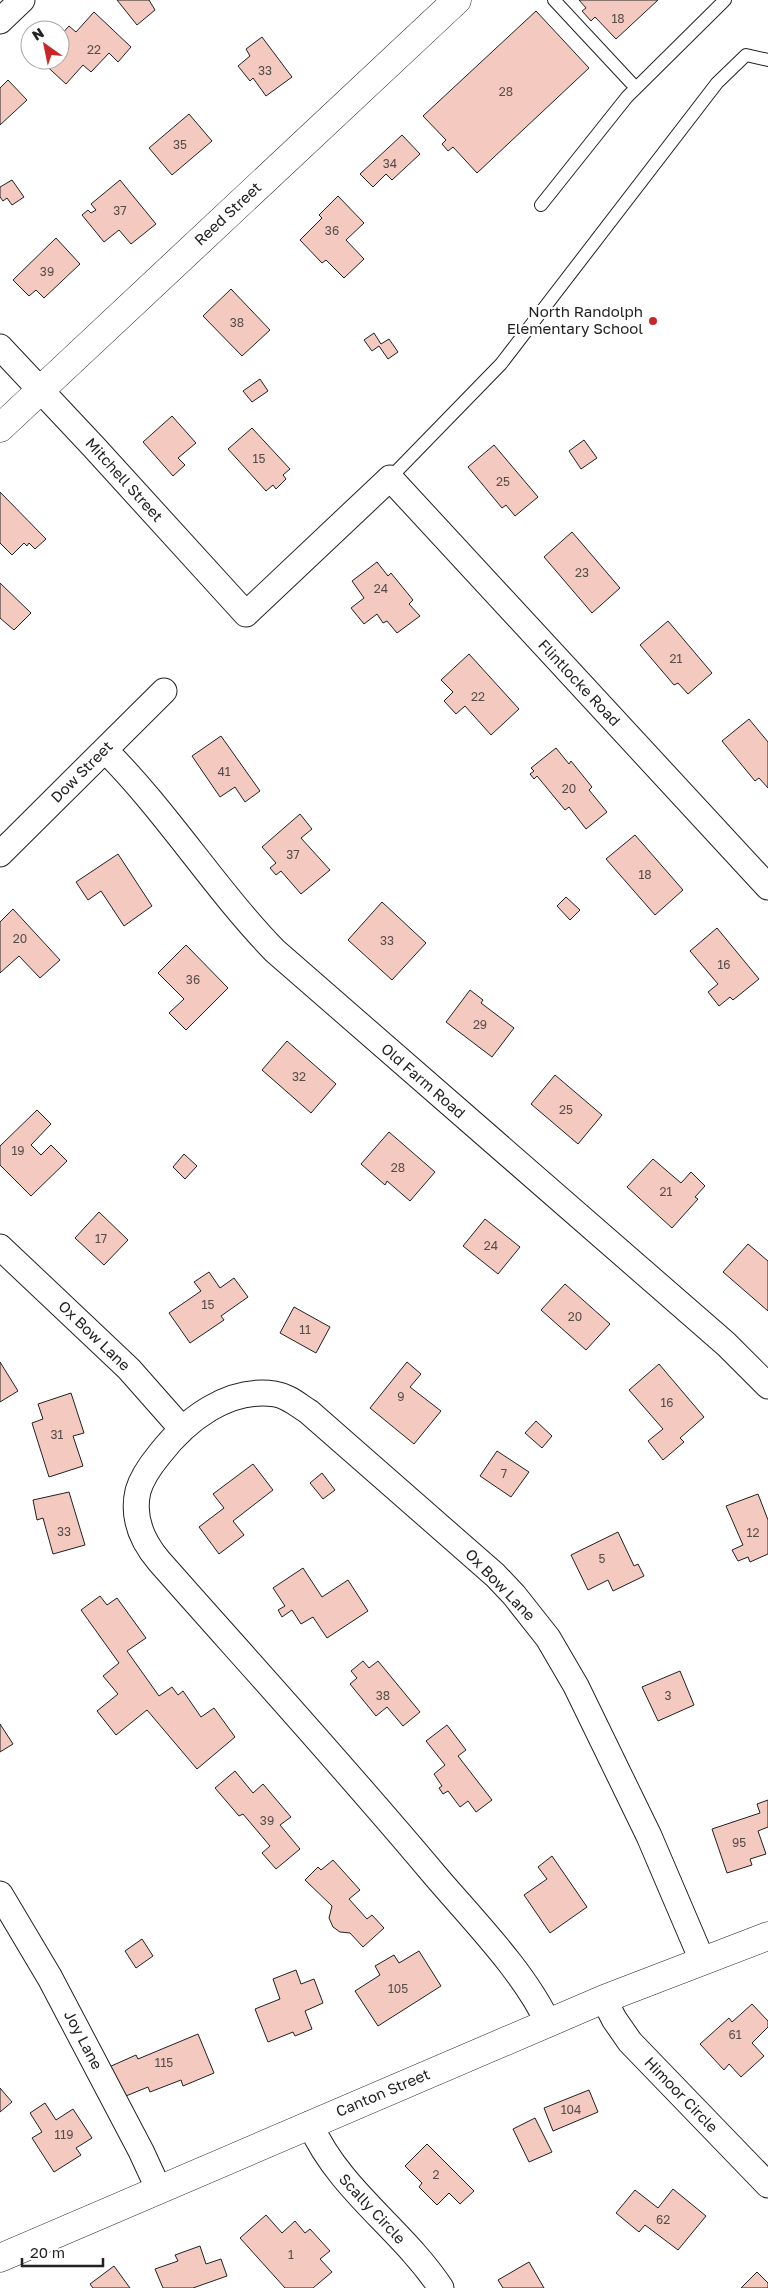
<svg xmlns="http://www.w3.org/2000/svg" width="768" height="2288" font-family="'Golos Text',sans-serif">
<style>
.building{fill:#f3c9c0;stroke:#222}
.lines{fill:none;stroke-linecap:round;stroke-linejoin:round}
.service-casing{stroke:#222;stroke-width:14}
.minor-casing{stroke:#222;stroke-width:27}
.tertiary-casing{stroke:#222;stroke-width:29}
.secondary-casing{stroke:#222;stroke-width:29}
.service{stroke:#fff;stroke-width:12}
.minor{stroke:#fff;stroke-width:25}
.tertiary{stroke:#fff;stroke-width:28}
.secondary{stroke:#fff;stroke-width:28}
.poi-dot{fill:#c62828;stroke:#fff;stroke-width:2}
.labels{text-anchor:middle;stroke-width:4;stroke-linejoin:round;paint-order:stroke}
.number-label{font-size:12px;fill:#564c4a}
.street-label{font-size:15px;fill:#222;stroke:#fff}
.poi-label{font-size:15px;fill:#222;stroke:#fff;text-anchor:end}
</style>
<rect width="100%" height="100%" fill="#fff"/>
<path class="building" d="M 117,0 L 149,0 L 155,10 L 137,25 Z
M 579,0 L 658,0 L 616,39 L 595,17 L 591,21 L 582,11 L 586,8 Z
M 536,11 L 589,68 L 477,173 L 453,147 L 448,151 L 442,144 L 446,140 L 423,116 Z
M 94,12 L 131,47 L 118,62 L 109,53 L 91,72 L 83,65 L 66,84 L 40,60 L 60,60 L 60,36 L 69,26 L 76,32 Z
M 262,37 L 292,77 L 266,96 L 253,78 L 250,81 L 238,66 L 250,56 L 246,49 Z
M 8,80 L 27,100 L 0,125 L 0,88 Z
M 189,114 L 212,141 L 172,175 L 149,148 Z
M 402,135 L 420,154 L 392,180 L 386,174 L 373,187 L 360,174 Z
M 12,180 L 24,197 L 12,205 L 7,198 L 3,201 L 0,197 L 0,187 Z
M 120,180 L 156,224 L 131,244 L 119,230 L 104,242 L 82,215 L 88,210 L 91,213 L 96,210 L 91,204 Z
M 338,196 L 364,223 L 346,240 L 364,259 L 344,278 L 326,260 L 322,263 L 300,240 L 322,218 L 319,215 Z
M 56,238 L 80,264 L 44,298 L 36,290 L 29,296 L 13,280 Z
M 231,289 L 270,330 L 242,356 L 203,316 Z
M 374,333 L 381,344 L 389,339 L 398,352 L 388,359 L 379,346 L 372,351 L 364,340 Z
M 260,379 L 268,391 L 252,402 L 243,391 Z
M 172,416 L 196,443 L 178,458 L 185,465 L 173,476 L 143,442 Z
M 252,428 L 290,469 L 283,475 L 286,479 L 276,489 L 273,485 L 266,491 L 228,449 Z
M 584,440 L 597,458 L 581,469 L 569,451 Z
M 494,445 L 538,497 L 515,516 L 506,505 L 502,508 L 468,467 Z
M 0,492 L 46,539 L 35,549 L 29,543 L 27,546 L 24,543 L 12,555 L 0,543 Z
M 572,532 L 620,588 L 592,613 L 544,557 Z
M 377,562 L 388,576 L 391,573 L 413,600 L 409,604 L 420,616 L 397,633 L 387,621 L 383,623 L 377,614 L 364,624 L 351,608 L 364,598 L 352,581 Z
M 0,583 L 31,613 L 14,630 L 0,618 Z
M 668,621 L 712,673 L 688,694 L 678,683 L 674,685 L 640,645 Z
M 469,654 L 519,709 L 491,735 L 465,706 L 456,714 L 444,701 L 453,692 L 441,680 Z
M 749,719 L 768,742 L 768,788 L 759,778 L 755,781 L 722,741 Z
M 221,736 L 260,791 L 245,802 L 235,787 L 220,797 L 192,756 Z
M 556,748 L 569,764 L 571,761 L 592,787 L 589,790 L 607,812 L 586,829 L 569,807 L 565,810 L 537,776 L 534,779 L 530,774 L 534,771 L 531,768 Z
M 300,814 L 312,829 L 301,838 L 330,870 L 301,894 L 281,871 L 276,875 L 270,868 L 276,863 L 262,847 Z
M 635,835 L 683,890 L 655,915 L 606,859 Z
M 118,854 L 152,906 L 124,926 L 101,891 L 88,900 L 76,882 Z
M 566,897 L 580,910 L 570,920 L 557,906 Z
M 382,902 L 426,943 L 392,980 L 348,940 Z
M 13,909 L 60,960 L 40,978 L 19,956 L 0,973 L 0,922 Z
M 717,928 L 759,979 L 733,1000 L 730,997 L 719,1006 L 708,992 L 718,984 L 690,951 Z
M 186,945 L 228,988 L 186,1030 L 169,1013 L 184,999 L 158,973 Z
M 470,990 L 483,1000 L 481,1003 L 514,1028 L 492,1057 L 446,1022 Z
M 287,1041 L 336,1084 L 311,1113 L 262,1070 Z
M 555,1075 L 602,1115 L 578,1144 L 531,1104 Z
M 37,1110 L 51,1124 L 31,1145 L 41,1155 L 51,1145 L 67,1161 L 31,1196 L 0,1165 L 0,1146 Z
M 389,1132 L 435,1172 L 410,1201 L 387,1181 L 385,1185 L 361,1164 Z
M 184,1154 L 197,1166 L 185,1179 L 173,1167 Z
M 653,1159 L 681,1183 L 691,1172 L 705,1186 L 695,1197 L 698,1199 L 672,1228 L 627,1187 Z
M 99,1212 L 128,1240 L 104,1265 L 75,1238 Z
M 485,1219 L 520,1247 L 498,1274 L 463,1246 Z
M 748,1244 L 768,1261 L 768,1311 L 723,1272 Z
M 209,1272 L 220,1288 L 234,1278 L 248,1297 L 221,1316 L 224,1320 L 190,1343 L 169,1313 L 201,1291 L 194,1282 Z
M 565,1284 L 610,1324 L 586,1350 L 541,1310 Z
M 294,1307 L 330,1327 L 316,1353 L 280,1333 Z
M 0,1362 L 18,1391 L 0,1402 Z
M 407,1362 L 421,1374 L 410,1387 L 441,1411 L 414,1444 L 370,1408 Z
M 659,1364 L 704,1417 L 680,1438 L 684,1442 L 663,1460 L 648,1441 L 663,1429 L 629,1390 Z
M 71,1393 L 84,1433 L 73,1436 L 83,1466 L 49,1477 L 32,1423 L 43,1419 L 38,1404 Z
M 536,1421 L 552,1436 L 542,1448 L 525,1433 Z
M 497,1451 L 529,1472 L 511,1497 L 480,1476 Z
M 253,1464 L 273,1490 L 233,1521 L 244,1535 L 219,1554 L 199,1527 L 224,1508 L 213,1494 Z
M 322,1473 L 335,1490 L 323,1499 L 310,1483 Z
M 69,1492 L 85,1545 L 53,1554 L 43,1518 L 37,1520 L 33,1500 Z
M 758,1494 L 768,1520 L 768,1554 L 750,1562 L 748,1557 L 738,1561 L 732,1550 L 743,1545 L 726,1506 Z
M 618,1532 L 634,1566 L 638,1564 L 644,1576 L 613,1591 L 608,1580 L 588,1590 L 571,1555 Z
M 303,1568 L 322,1597 L 348,1580 L 368,1611 L 327,1638 L 313,1617 L 301,1624 L 292,1610 L 282,1617 L 278,1610 L 285,1606 L 273,1588 Z
M 100,1596 L 107,1605 L 117,1598 L 146,1638 L 127,1651 L 159,1696 L 172,1687 L 178,1695 L 183,1691 L 201,1717 L 214,1708 L 235,1737 L 197,1769 L 147,1710 L 116,1735 L 97,1711 L 118,1694 L 103,1676 L 119,1663 L 81,1610 Z
M 363,1661 L 369,1668 L 378,1661 L 420,1712 L 403,1726 L 387,1707 L 376,1716 L 350,1684 L 357,1678 L 351,1671 Z
M 680,1671 L 694,1705 L 658,1721 L 642,1687 Z
M 0,1724 L 13,1744 L 0,1752 Z
M 447,1725 L 466,1750 L 458,1756 L 492,1800 L 476,1812 L 468,1801 L 460,1807 L 448,1791 L 443,1794 L 439,1788 L 442,1786 L 434,1774 L 445,1765 L 426,1741 Z
M 235,1771 L 253,1793 L 263,1784 L 291,1817 L 280,1825 L 300,1849 L 276,1869 L 262,1853 L 270,1846 L 243,1814 L 239,1816 L 215,1788 Z
M 768,1800 L 768,1827 L 758,1831 L 766,1854 L 750,1859 L 752,1865 L 727,1873 L 712,1829 L 760,1813 L 757,1804 Z
M 552,1856 L 587,1907 L 550,1933 L 524,1895 L 547,1879 L 538,1867 Z
M 333,1860 L 360,1890 L 349,1899 L 367,1919 L 372,1915 L 384,1928 L 363,1947 L 350,1933 L 340,1932 L 333,1927 L 329,1918 L 332,1906 L 305,1880 L 318,1867 L 321,1870 Z
M 142,1939 L 153,1956 L 136,1968 L 125,1951 Z
M 419,1951 L 441,1986 L 378,2026 L 355,1991 L 380,1975 L 375,1966 L 394,1955 L 399,1963 Z
M 296,1970 L 301,1984 L 314,1979 L 323,2003 L 305,2011 L 312,2029 L 295,2036 L 293,2032 L 268,2042 L 255,2009 L 280,1999 L 273,1979 Z
M 752,2004 L 768,2021 L 768,2027 L 752,2043 L 764,2056 L 741,2077 L 729,2064 L 724,2070 L 700,2044 L 729,2018 L 732,2022 Z
M 198,2034 L 214,2073 L 183,2086 L 181,2080 L 150,2092 L 148,2087 L 121,2098 L 109,2067 L 136,2055 L 138,2059 Z
M 0,2088 L 12,2102 L 0,2112 Z
M 589,2090 L 598,2112 L 553,2131 L 544,2108 Z
M 45,2103 L 56,2120 L 73,2109 L 92,2138 L 76,2148 L 81,2155 L 54,2172 L 32,2138 L 42,2132 L 30,2113 Z
M 535,2118 L 552,2152 L 529,2162 L 513,2129 Z
M 427,2144 L 474,2191 L 460,2204 L 449,2193 L 437,2205 L 419,2187 L 422,2183 L 405,2166 Z
M 673,2189 L 706,2216 L 678,2250 L 645,2225 L 639,2232 L 616,2213 L 635,2190 L 658,2208 Z
M 266,2215 L 282,2233 L 295,2221 L 305,2233 L 310,2229 L 330,2251 L 320,2259 L 332,2272 L 313,2288 L 285,2288 L 240,2238 Z
M 200,2246 L 206,2264 L 221,2259 L 227,2276 L 193,2288 L 163,2288 L 155,2269 L 178,2261 L 175,2255 Z
M 529,2262 L 544,2288 L 503,2288 L 498,2280 Z
M 114,2266 L 130,2288 L 93,2288 L 90,2284 Z
M 757,2272 L 768,2283 L 768,2288 L 741,2288 Z"/>
<g class="lines">
<g class="service-casing">
<path id="service" d="M 554,0 L 636,88
M 541,205 L 627,97 L 725,0
M 390,478 L 501,364 L 717,83 L 746,55 L 768,60"/>
</g>
<g class="minor-casing">
<path id="minor" d="M 0,21 L 22,0
M 0,347 L 93,446 L 246,614 L 390,478 L 768,887
M 105,750 C 167,812 214,888 275,951 L 726,1344 L 768,1386
M 0,854 L 164,691
M 0,1247 L 129,1369 L 182,1429
M 0,1894 L 50,1978 L 141,2151 L 159,2190
M 604,1999 L 614,2019 L 630,2042 L 768,2185
M 548,2023 C 524,1971 471,1918 433,1873 C 344,1767 251,1665 159,1561 C 142,1541 132,1517 138,1491 C 142,1477 150,1466 159,1455 C 186,1420 228,1387 275,1394 C 288,1396 298,1405 309,1412 L 495,1575 L 514,1595 L 548,1638 L 576,1686 L 649,1836 L 702,1960
M 310,2124 C 339,2190 402,2229 441,2288"/>
</g>
<g class="tertiary-casing">
<path id="tertiary" d="M 0,2258 L 604,1999 L 768,1936"/>
</g>
<g class="secondary-casing">
<path id="secondary" d="M 0,428 L 457,0"/>
</g>
<use href="#service" class="service"/>
<use href="#minor" class="minor"/>
<use href="#tertiary" class="tertiary"/>
<use href="#secondary" class="secondary"/>
</g>
<circle class="poi-dot" cx="653" cy="321" r="5"/>
<g class="labels">
<g class="number-label">
<text x="618" y="23">18</text>
<text x="94" y="54">22</text>
<text x="265" y="75">33</text>
<text x="506" y="96">28</text>
<text x="180" y="149">35</text>
<text x="390" y="168">34</text>
<text x="120" y="215">37</text>
<text x="332" y="235">36</text>
<text x="47" y="276">39</text>
<text x="237" y="327">38</text>
<text x="259" y="463">15</text>
<text x="503" y="486">25</text>
<text x="582" y="577">23</text>
<text x="381" y="593">24</text>
<text x="676" y="663">21</text>
<text x="478" y="701">22</text>
<text x="224" y="776">41</text>
<text x="569" y="793">20</text>
<text x="293" y="859">37</text>
<text x="645" y="879">18</text>
<text x="20" y="943">20</text>
<text x="387" y="945">33</text>
<text x="724" y="969">16</text>
<text x="193" y="984">36</text>
<text x="480" y="1029">29</text>
<text x="299" y="1081">32</text>
<text x="566" y="1114">25</text>
<text x="18" y="1155">19</text>
<text x="398" y="1172">28</text>
<text x="666" y="1196">21</text>
<text x="101" y="1243">17</text>
<text x="491" y="1250">24</text>
<text x="208" y="1309">15</text>
<text x="575" y="1321">20</text>
<text x="305" y="1334">11</text>
<text x="401" y="1401">9</text>
<text x="667" y="1407">16</text>
<text x="57" y="1439">31</text>
<text x="504" y="1478">7</text>
<text x="64" y="1536">33</text>
<text x="753" y="1537">12</text>
<text x="602" y="1563">5</text>
<text x="383" y="1700">38</text>
<text x="668" y="1700">3</text>
<text x="267" y="1825">39</text>
<text x="739" y="1847">95</text>
<text x="398" y="1993">105</text>
<text x="735" y="2039">61</text>
<text x="164" y="2067">115</text>
<text x="571" y="2114">104</text>
<text x="64" y="2139">119</text>
<text x="436" y="2179">2</text>
<text x="663" y="2224">62</text>
<text x="291" y="2259">1</text>
</g>
<g class="street-label">
<text transform="translate(228 214) rotate(-43)" y="5">Reed Street</text>
<text transform="translate(124 480) rotate(48)" y="5">Mitchell Street</text>
<text transform="translate(579 683) rotate(47)" y="5">Flintlocke Road</text>
<text transform="translate(82 772) rotate(-45)" y="5">Dow Street</text>
<text transform="translate(423 1081) rotate(41)" y="5">Old Farm Road</text>
<text transform="translate(94 1336) rotate(44)" y="5">Ox Bow Lane</text>
<text transform="translate(500 1585) rotate(46)" y="5">Ox Bow Lane</text>
<text transform="translate(83 2040) rotate(62)" y="5">Joy Lane</text>
<text transform="translate(383 2093) rotate(-23)" y="5">Canton Street</text>
<text transform="translate(681 2095) rotate(46)" y="5">Himoor Circle</text>
<text transform="translate(372 2209) rotate(47)" y="5">Scally Circle</text>
</g>
<g class="poi-label">
<text x="643" y="317">North Randolph<tspan x="643" dy="17">Elementary School</tspan></text>
</g>
</g>
<g transform="translate(45 45) rotate(327)"><circle r="24" fill="#ffffff" stroke="#a7a7a7"/>
<path d="M0-4L9 19L0 12L-9 19Z" fill="#c62828"/>
<text y="-8" font-size="14" font-weight="bold" text-anchor="middle" fill="#222222">N</text>
</g>
<path d="M22 2258v8h81v-8" fill="none" stroke="#222222" stroke-width="2.5"/>
<text x="30" y="2258" font-size="15" fill="#222222" stroke="#ffffff" stroke-width="4" paint-order="stroke">20 m</text>
</svg>
